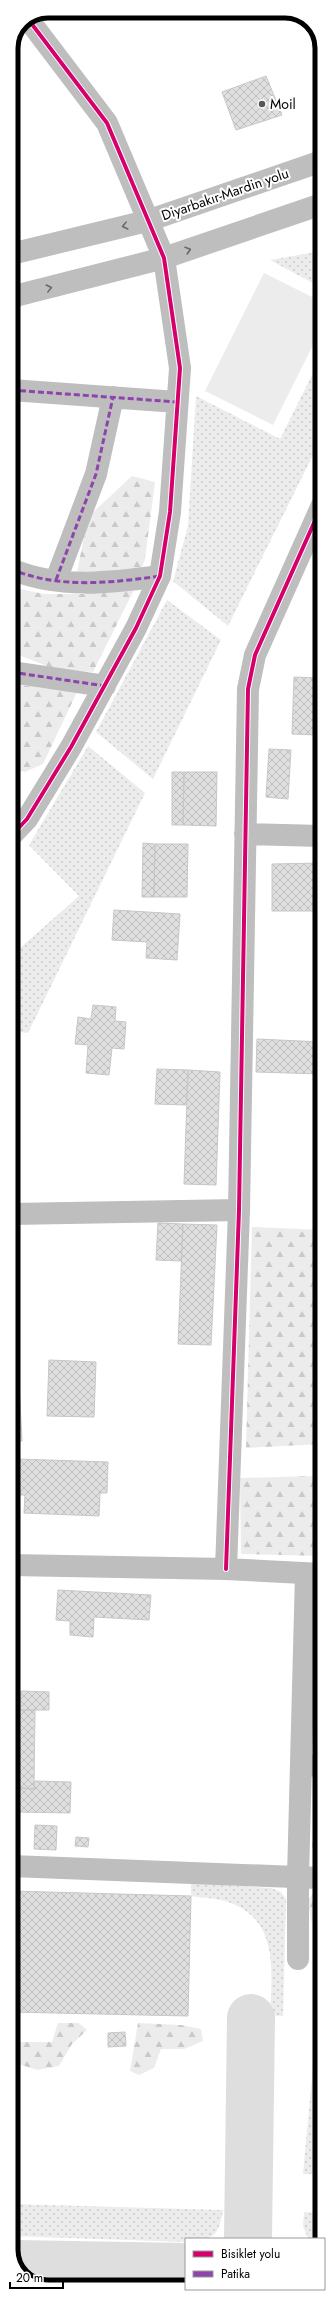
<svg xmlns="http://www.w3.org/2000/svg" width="333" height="2298" font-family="Jost,sans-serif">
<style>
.grass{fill:url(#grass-dots)}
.forest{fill:url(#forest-firs)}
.garden{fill:#ececec}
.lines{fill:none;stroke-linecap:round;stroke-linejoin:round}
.taxiway{stroke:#dedede;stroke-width:48}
.building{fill:url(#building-cross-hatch);stroke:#c7c7c7}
.minor{stroke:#bebebe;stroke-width:22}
.highway{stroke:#bebebe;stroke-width:22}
.quiet{stroke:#8e44ad;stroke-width:3;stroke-dasharray:6 3;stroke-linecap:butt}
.cycleway-casing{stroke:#fff;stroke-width:6}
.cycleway{stroke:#d6006c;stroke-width:4}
.oneway{stroke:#686868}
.poi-dot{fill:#595959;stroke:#fff;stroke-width:1.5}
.labels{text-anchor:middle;stroke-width:4;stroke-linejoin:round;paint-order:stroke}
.poi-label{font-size:14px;fill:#000;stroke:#fff;text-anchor:start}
.street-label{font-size:14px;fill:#000;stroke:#fff}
.rim{fill:none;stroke:#000;stroke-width:5}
</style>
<defs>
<pattern id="grass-dots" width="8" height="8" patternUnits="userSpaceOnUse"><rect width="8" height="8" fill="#ececec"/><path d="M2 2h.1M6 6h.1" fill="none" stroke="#c9c9c9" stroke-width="1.8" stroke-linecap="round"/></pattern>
<pattern id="forest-firs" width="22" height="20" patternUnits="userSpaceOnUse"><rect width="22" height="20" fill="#ececec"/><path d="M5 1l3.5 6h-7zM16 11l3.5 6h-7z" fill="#c9c9c9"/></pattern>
<pattern id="building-cross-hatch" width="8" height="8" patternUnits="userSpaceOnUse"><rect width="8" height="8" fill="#dfdfdf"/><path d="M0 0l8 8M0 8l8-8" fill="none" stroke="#bebebe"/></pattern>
</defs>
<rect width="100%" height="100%" fill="#fff"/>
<path class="grass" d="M 322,251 L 322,288 L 270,260 Z
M 322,355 L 322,437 L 228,626 L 173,581 L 188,526 L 196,396 L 280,439 Z
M 167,600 L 221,640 L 153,779 L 96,732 Z
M 88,746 L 145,793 L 28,1033 L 11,1031 L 11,956 L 79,896 L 29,845 Z
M 322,1589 L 322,1655 L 320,1655 L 319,1595 Z
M 191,1883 L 271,1888 L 281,1892 L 286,1899 L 283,2016 L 270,2015 C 272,1971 279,1919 228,1902 C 217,1898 203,1898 191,1896 Z
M 312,2078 L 322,2078 L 322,2174 L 303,2174 Z
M 11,2204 L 223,2210 C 218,2239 213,2239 186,2239 L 186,2242 L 11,2236 Z
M 304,2212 L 322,2213 L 322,2239 L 308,2239 L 303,2226 Z
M 57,2283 L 153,2287 L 51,2287 Z"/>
<path class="forest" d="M 132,476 L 155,482 L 145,559 L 141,570 L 77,572 L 88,517 Z
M 11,587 L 44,594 L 82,594 L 135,588 L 93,672 L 57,670 L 11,652 Z
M 11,684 L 77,692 L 43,764 L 25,772 L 12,768 Z
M 252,1227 L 322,1230 L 322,1444 L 246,1448 Z
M 316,1476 L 322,1481 L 322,1556 L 241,1554 L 240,1478 Z
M 320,1655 L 322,1655 L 322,1752 L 317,1742 Z
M 322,1780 L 322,1859 L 316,1857 L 312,1848 L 317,1784 Z
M 317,1888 L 322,1888 L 322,1919 L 311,1921 L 308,1900 Z
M 58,2023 L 79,2023 L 87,2030 L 72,2044 L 59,2066 L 38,2070 L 11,2062 L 11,2042 L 52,2042 Z
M 138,2023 L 181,2025 L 201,2029 L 203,2041 L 184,2049 L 161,2049 L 154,2068 L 139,2075 L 130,2071 Z
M 315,2032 L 322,2032 L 322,2078 L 312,2078 Z"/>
<path class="garden" d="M 321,41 L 322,43 L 322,74 L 311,45 Z
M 264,273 L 322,302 L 322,327 L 273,425 L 205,391 Z"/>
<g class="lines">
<path class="taxiway" d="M 248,2239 L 251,2018
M 15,2264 L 186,2267"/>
</g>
<path class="building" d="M 266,76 L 282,115 L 236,130 L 222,92 Z
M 294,677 L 319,678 L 318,735 L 292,734 Z
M 317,748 L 322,748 L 322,797 L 314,797 Z
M 269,749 L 291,750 L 288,799 L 266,797 Z
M 172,772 L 184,772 L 183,825 L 172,825 Z
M 184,772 L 217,772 L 216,826 L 183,825 Z
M 143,843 L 155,844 L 154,897 L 142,897 Z
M 155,844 L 188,844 L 187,897 L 154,897 Z
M 322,863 L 322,911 L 272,911 L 272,864 Z
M 114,910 L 180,914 L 177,960 L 146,958 L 147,942 L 112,940 Z
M 93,1005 L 116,1007 L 115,1021 L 126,1022 L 124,1049 L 112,1048 L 109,1075 L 86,1073 L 88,1045 L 75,1044 L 78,1017 L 91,1019 Z
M 257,1039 L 322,1042 L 322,1074 L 256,1072 Z
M 157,1069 L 188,1070 L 186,1105 L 155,1104 Z
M 188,1070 L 220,1072 L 216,1185 L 184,1184 Z
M 158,1223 L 183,1224 L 181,1261 L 156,1260 Z
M 183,1224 L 217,1225 L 211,1345 L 178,1344 Z
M 11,1234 L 14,1234 L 15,1282 L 11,1282 Z
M 17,1344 L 22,1441 L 11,1441 L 11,1345 Z
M 49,1360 L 96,1362 L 94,1417 L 47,1416 Z
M 18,1459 L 108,1462 L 107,1493 L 100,1493 L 99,1516 L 24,1513 L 25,1495 L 16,1495 Z
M 58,1590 L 151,1595 L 149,1620 L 94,1617 L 93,1637 L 70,1635 L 70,1621 L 56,1620 Z
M 21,1691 L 49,1692 L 49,1710 L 20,1710 Z
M 20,1710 L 35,1710 L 34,1789 L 19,1788 Z
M 35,1781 L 71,1782 L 70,1813 L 18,1812 L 19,1788 L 34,1789 Z
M 35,1825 L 57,1826 L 56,1850 L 34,1849 Z
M 76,1837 L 89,1838 L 88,1847 L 75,1846 Z
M 11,1891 L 191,1896 L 188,2016 L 11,2012 Z
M 125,2032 L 126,2046 L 108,2047 L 108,2033 Z"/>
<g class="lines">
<path class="minor" d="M 11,390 L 177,402
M 11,569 C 58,589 111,583 160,576
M 56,580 L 96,474 L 113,397
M 11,672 L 105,686
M 245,834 L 322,836
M 11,836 L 27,819 L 71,747 L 136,628 L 160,576 L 170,512 L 180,368 L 164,258 L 107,123 L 28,19
M 11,1214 L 239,1210
M 11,1565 L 226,1569 L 322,1574
M 226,1569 L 239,1210 L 248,689 L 255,655 L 322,505
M 302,1765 L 322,1766
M 11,1866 L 322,1878
M 298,1959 L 298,1877 L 306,1574"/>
<path class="highway" d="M 11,254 L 147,221 L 322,161
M 11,297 L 164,258 L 322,204"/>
<path class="quiet" d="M 11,390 L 177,402
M 11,569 C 58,589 111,583 160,576
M 56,580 L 96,474 L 113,397
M 11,672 L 105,686"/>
<g class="cycleway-casing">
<path id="cycleway" d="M 11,836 L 27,819 L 71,747 L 136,628 L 160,576 L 170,512 L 180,368 L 164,258 L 107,123 L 28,19
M 226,1569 L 239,1210 L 248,689 L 255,655 L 322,505"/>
</g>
<use href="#cycleway" class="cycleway"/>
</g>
<defs><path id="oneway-chevron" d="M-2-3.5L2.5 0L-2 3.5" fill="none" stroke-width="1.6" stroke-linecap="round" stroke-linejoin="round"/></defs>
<g class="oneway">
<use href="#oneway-chevron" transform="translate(125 226) rotate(166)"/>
<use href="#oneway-chevron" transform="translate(188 250) rotate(-18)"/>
<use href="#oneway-chevron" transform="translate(49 288) rotate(-14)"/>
</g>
<circle class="poi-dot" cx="262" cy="104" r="4"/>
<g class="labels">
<g class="poi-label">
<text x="270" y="109">Moil</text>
</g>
<g class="street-label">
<text transform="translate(225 194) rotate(-19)" y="5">Diyarbakır-Mardin yolu</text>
</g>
</g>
<path d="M0 0H333V2298H0ZM48 18H285A30 30 0 0 1 315 48V2250A30 30 0 0 1 285 2280H48A30 30 0 0 1 18 2250V48A30 30 0 0 1 48 18Z" fill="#fff" fill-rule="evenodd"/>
<path class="rim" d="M48 18H285A30 30 0 0 1 315 48V2250A30 30 0 0 1 285 2280H48A30 30 0 0 1 18 2250V48A30 30 0 0 1 48 18Z"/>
<rect x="185" y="2238" width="140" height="52" fill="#ffffff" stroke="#999999"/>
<rect x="193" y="2251" width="20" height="6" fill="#d6006c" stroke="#999999"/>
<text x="221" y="2258" font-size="12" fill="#000000">Bisiklet yolu</text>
<rect x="193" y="2271" width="20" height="6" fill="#8e44ad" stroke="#999999"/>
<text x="221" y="2278" font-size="12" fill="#000000">Patika</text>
<path d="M10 2282v6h53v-6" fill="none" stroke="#000000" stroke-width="2"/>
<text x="16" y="2282" font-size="12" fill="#000000" stroke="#ffffff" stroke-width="3" paint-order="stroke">20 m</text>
</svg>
